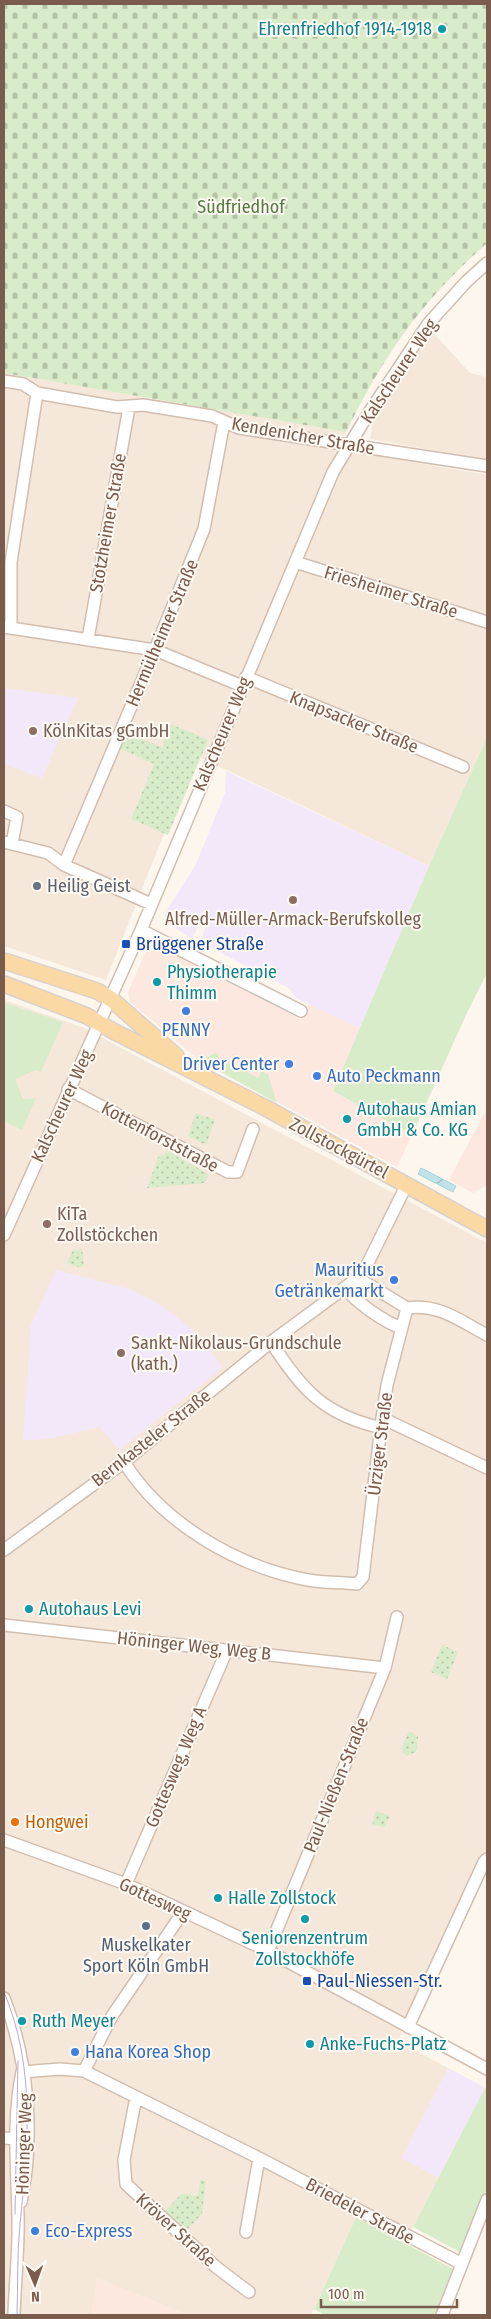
<svg xmlns="http://www.w3.org/2000/svg" width="491" height="2319" font-family="'Fira Sans Condensed',sans-serif">
<style>
.residential{fill:#f5e8da}
.commercial{fill:#fde8e0}
.education{fill:#f3e8fa}
.green{fill:#d8ecc9}
.cemetery{fill:url(#cemetery-stones)}
.park{fill:url(#park-dots)}
.water{fill:url(#water-waves);stroke:#a5d3da}
.lines{fill:none;stroke-linecap:round;stroke-linejoin:round}
.minor-casing{stroke:#d1beb0;stroke-width:14}
.major-casing{stroke:#dad1cd;stroke-width:18}
.minor{stroke:#fff;stroke-width:11}
.major{stroke:#fbd9a5;stroke-width:15}
.tram{stroke:#b9a8c9;stroke-width:1}
.culture-dot{fill:#0f9aa8;stroke:#fffaf3;stroke-width:2}
.education-dot{fill:#8d6e63;stroke:#fffaf3;stroke-width:2}
.worship-dot{fill:#6b7280;stroke:#fffaf3;stroke-width:2}
.transit-dot{fill:#1a4fb4;stroke:#fffaf3;stroke-width:2}
.shop-dot{fill:#3f7fe0;stroke:#fffaf3;stroke-width:2}
.food-dot{fill:#e8710a;stroke:#fffaf3;stroke-width:2}
.service-dot{fill:#5c6f8a;stroke:#fffaf3;stroke-width:2}
.labels{text-anchor:middle;stroke-width:4;stroke-linejoin:round;paint-order:stroke}
.culture-label{font-size:18px;fill:#0d838f;stroke:#fffaf3;text-anchor:start}
.park-label{font-size:18px;fill:#537a41;stroke:#fffaf3}
.street-label{font-size:18px;fill:#7a5c4d;stroke:#fffaf3}
.education-label{font-size:18px;fill:#785e54;stroke:#fffaf3;text-anchor:start}
.worship-label{font-size:18px;fill:#5b616d;stroke:#fffaf3;text-anchor:start}
.transit-label{font-size:18px;fill:#164399;stroke:#fffaf3;text-anchor:start}
.shop-label{font-size:18px;fill:#366cbe;stroke:#fffaf3;text-anchor:start}
.food-label{font-size:18px;fill:#c56008;stroke:#fffaf3;text-anchor:start}
.service-label{font-size:18px;fill:#4e5e75;stroke:#fffaf3}
</style>
<defs>
<pattern id="cemetery-stones" width="16" height="16" patternUnits="userSpaceOnUse" patternTransform="scale(1.25)"><rect width="16" height="16" fill="#d8ecc9"/><path d="M2 7V4a2 2 0 0 1 4 0v3zM10 15v-3a2 2 0 0 1 4 0v3z" fill="#b4c2a5"/></pattern>
<pattern id="park-dots" width="8" height="8" patternUnits="userSpaceOnUse" patternTransform="scale(1.25)"><rect width="8" height="8" fill="#d8ecc9"/><path d="M2 2h.1M6 6h.1" fill="none" stroke="#b4c2a5" stroke-width="1.8" stroke-linecap="round"/></pattern>
<pattern id="water-waves" width="16" height="10" patternUnits="userSpaceOnUse" patternTransform="scale(1.25)"><rect width="16" height="10" fill="#bfe3e8"/><path d="M0 5q4-4 8 0t8 0" fill="none" stroke="#a0bbbe"/></pattern>
</defs>
<rect width="100%" height="100%" fill="#fdf6ec"/>
<path class="residential" d="M 429,328 L 470,373 L 487,377 L 487,460 L 370,439 L 373,421 L 383,401 Z
M 4,373 L 346,432 L 332,448 L 487,475 L 487,737 L 429,866 L 195,755 L 106,980 L 4,946 Z
M 4,1000 L 84,1028 L 487,1243 L 487,1853 L 485,1852 L 398,2041 L 485,2088 L 404,2244 L 356,2217 L 311,2315 L 189,2315 L 97,2279 L 92,2315 L 4,2315 Z"/>
<path class="commercial" d="M 151,939 L 300,1019 L 309,1003 L 360,1028 L 333,1091 L 412,1135 L 397,1167 L 197,1058 L 130,1002 L 128,992 Z
M 487,1108 L 487,1185 L 473,1193 L 449,1180 Z
M 97,2278 L 189,2315 L 92,2315 Z"/>
<path class="education" d="M 4,688 L 78,698 L 42,778 L 4,764 Z
M 226,771 L 429,866 L 360,1028 L 296,998 L 290,989 L 200,942 L 208,921 L 202,919 L 192,939 L 164,921 L 165,913 L 196,864 L 225,793 Z
M 56,1270 L 126,1288 L 150,1299 L 172,1313 L 191,1329 L 220,1363 L 221,1369 L 119,1450 L 100,1427 L 48,1439 L 23,1440 L 31,1325 Z
M 448,2068 L 485,2088 L 438,2178 L 402,2158 Z"/>
<path class="green" d="M 487,737 L 487,973 L 466,1015 L 412,1135 L 333,1091 L 429,866 Z
M 5,1003 L 63,1022 L 41,1072 L 36,1070 L 15,1079 L 23,1099 L 36,1098 L 22,1130 L 5,1122 L 4,1124 Z
M 216,1053 L 219,1055 L 218,1057 L 258,1078 L 262,1071 L 268,1074 L 277,1103 L 199,1060 Z
M 485,2088 L 487,2089 L 487,2189 L 462,2253 L 413,2227 Z
M 356,2217 L 455,2270 L 437,2315 L 325,2315 L 314,2309 Z"/>
<path class="cemetery" d="M 4,4 L 487,4 L 487,243 C 421,302 385,353 346,432 L 4,373 Z"/>
<path class="park" d="M 171,724 L 208,740 L 168,835 L 131,819 L 154,764 L 118,748 L 124,732 L 162,747 Z
M 196,1113 L 215,1120 L 206,1145 L 188,1136 Z
M 168,1151 L 208,1174 L 205,1183 L 147,1188 L 159,1155 L 165,1155 L 165,1152 Z
M 82,1249 L 84,1265 L 80,1268 L 67,1263 L 73,1250 Z
M 442,1645 L 458,1652 L 447,1679 L 431,1672 Z
M 409,1731 L 418,1737 L 416,1752 L 406,1756 L 401,1749 Z
M 376,1811 L 390,1816 L 385,1827 L 372,1825 Z
M 200,2180 L 206,2181 L 202,2214 L 183,2234 L 162,2215 L 181,2194 L 198,2196 Z"/>
<path class="water" d="M 421,1168 L 456,1186 L 453,1192 L 418,1174 Z"/>
<g class="lines">
<g class="minor-casing">
<path id="minor" d="M 4,381 L 23,384 L 37,393 L 117,407 L 143,405 L 212,416 L 239,428 L 487,466
M 295,562 L 487,622
M 4,627 L 155,650 L 242,686
M 11,628 L 11,562 L 37,393
M 88,639 L 129,407
M 246,677 L 463,767
M 4,811 L 17,817 L 12,844
M 4,842 L 48,853 L 64,865 L 151,904
M 64,865 L 155,650 L 204,529 L 224,422
M 141,930 L 301,1011
M 68,1089 L 228,1172 L 237,1172 L 253,1129
M 4,1235 L 141,930 L 333,472 L 370,411 L 428,324 L 466,282 L 487,263
M 358,1278 L 407,1308 C 439,1303 460,1321 487,1335
M 345,1289 C 362,1306 379,1319 401,1328
M 271,1342 C 302,1390 324,1415 382,1428
M 382,1418 L 487,1468
M 124,1462 C 162,1523 237,1567 308,1580 C 324,1583 341,1582 357,1584 L 363,1577 L 382,1418 L 387,1385 L 407,1308
M 4,1550 L 124,1462 L 271,1342 L 358,1278 L 366,1267 L 407,1184
M 4,1625 L 385,1668
M 4,1840 L 126,1884 L 268,1951 L 487,2069
M 126,1884 L 227,1650
M 268,1951 L 385,1668 L 397,1617
M 4,1998 C 28,2060 35,2136 21,2202
M 408,2027 L 484,1862 L 487,1859
M 84,2071 L 112,2016 L 183,1912
M 22,2072 L 60,2069 L 84,2071 L 259,2158 L 462,2264
M 136,2097 L 124,2160 L 126,2184 L 216,2267 L 249,2292
M 4,2138 L 16,2139
M 246,2232 L 259,2158
M 14,2315 C 15,2282 19,2249 18,2216 C 17,2168 12,2119 22,2072
M 442,2315 L 487,2200"/>
</g>
<g class="major-casing">
<path id="major" d="M 4,961 L 97,991 L 111,999 L 176,1056
M 4,984 L 87,1016 L 113,1031 L 264,1107 L 487,1229"/>
</g>
<use href="#minor" class="minor"/>
<use href="#major" class="major"/>
<path class="tram" d="M 4,1992 C 36,2068 28,2145 20,2224 C 17,2254 18,2285 17,2315
M 15,2214 L 18,2061"/>
</g>
<g class="culture-dot">
<circle cx="442" cy="29" r="5"/>
<circle cx="157" cy="982" r="5"/>
<circle cx="347" cy="1119" r="5"/>
<circle cx="29" cy="1609" r="5"/>
<circle cx="218" cy="1898" r="5"/>
<circle cx="305" cy="1919" r="5"/>
<circle cx="22" cy="2021" r="5"/>
<circle cx="310" cy="2044" r="5"/>
</g>
<g class="education-dot">
<circle cx="33" cy="731" r="5"/>
<circle cx="293" cy="900" r="5"/>
<circle cx="47" cy="1224" r="5"/>
<circle cx="121" cy="1353" r="5"/>
</g>
<circle class="worship-dot" cx="37" cy="886" r="5"/>
<g class="transit-dot">
<rect x="121" y="939" width="10" height="10" rx="2.5"/>
<rect x="302" y="1976" width="10" height="10" rx="2.5"/>
</g>
<g class="shop-dot">
<circle cx="186" cy="1011" r="5"/>
<circle cx="289" cy="1064" r="5"/>
<circle cx="317" cy="1076" r="5"/>
<circle cx="394" cy="1280" r="5"/>
<circle cx="75" cy="2052" r="5"/>
<circle cx="35" cy="2231" r="5"/>
</g>
<circle class="food-dot" cx="15" cy="1822" r="5"/>
<circle class="service-dot" cx="146" cy="1926" r="5"/>
<g class="labels">
<g class="culture-label">
<text x="432" y="35" text-anchor="end">Ehrenfriedhof 1914-1918</text>
<text x="167" y="978">Physiotherapie<tspan x="167" dy="21">Thimm</tspan></text>
<text x="357" y="1115">Autohaus Amian<tspan x="357" dy="21">GmbH &amp; Co. KG</tspan></text>
<text x="39" y="1615">Autohaus Levi</text>
<text x="228" y="1904">Halle Zollstock</text>
<text x="305" y="1944" text-anchor="middle">Seniorenzentrum<tspan x="305" dy="21">Zollstockhöfe</tspan></text>
<text x="32" y="2027">Ruth Meyer</text>
<text x="320" y="2050">Anke-Fuchs-Platz</text>
</g>
<g class="park-label">
<text x="241" y="213">Südfriedhof</text>
</g>
<g class="street-label">
<text transform="translate(399 371) rotate(-56)" y="6">Kalscheurer Weg</text>
<text transform="translate(303 436) rotate(10)" y="6">Kendenicher Straße</text>
<text transform="translate(108 523) rotate(-80)" y="6">Stotzheimer Straße</text>
<text transform="translate(391 592) rotate(17)" y="6">Friesheimer Straße</text>
<text transform="translate(162 633) rotate(-67)" y="6">Hermülheimer Straße</text>
<text transform="translate(354 722) rotate(22)" y="6">Knapsacker Straße</text>
<text transform="translate(222 734) rotate(-67)" y="6">Kalscheurer Weg</text>
<text transform="translate(62 1106) rotate(-65)" y="6">Kalscheurer Weg</text>
<text transform="translate(160 1137) rotate(28)" y="6">Kottenforststraße</text>
<text transform="translate(339 1148) rotate(28)" y="6">Zollstockgürtel</text>
<text transform="translate(151 1438) rotate(-38)" y="6">Bernkasteler Straße</text>
<text transform="translate(380 1444) rotate(-83)" y="6">Ürziger Straße</text>
<text transform="translate(194 1646) rotate(6)" y="6">Höninger Weg, Weg B</text>
<text transform="translate(176 1767) rotate(-67)" y="6">Gottesweg, Weg A</text>
<text transform="translate(336 1785) rotate(-68)" y="6">Paul-Nießen-Straße</text>
<text transform="translate(155 1899) rotate(25)" y="6">Gottesweg</text>
<text transform="translate(24 2144) rotate(-88)" y="6">Höninger Weg</text>
<text transform="translate(360 2211) rotate(28)" y="6">Briedeler Straße</text>
<text transform="translate(176 2230) rotate(42)" y="6">Kröver Straße</text>
</g>
<g class="education-label">
<text x="43" y="737">KölnKitas gGmbH</text>
<text x="293" y="925" text-anchor="middle">Alfred-Müller-Armack-Berufskolleg</text>
<text x="57" y="1220">KiTa<tspan x="57" dy="21">Zollstöckchen</tspan></text>
<text x="131" y="1349">Sankt-Nikolaus-Grundschule<tspan x="131" dy="21">(kath.)</tspan></text>
</g>
<g class="worship-label">
<text x="47" y="892">Heilig Geist</text>
</g>
<g class="transit-label">
<text x="136" y="950">Brüggener Straße</text>
<text x="317" y="1987">Paul-Niessen-Str.</text>
</g>
<g class="shop-label">
<text x="186" y="1036" text-anchor="middle">PENNY</text>
<text x="279" y="1070" text-anchor="end">Driver Center</text>
<text x="327" y="1082">Auto Peckmann</text>
<text x="384" y="1276" text-anchor="end">Mauritius<tspan x="384" dy="21">Getränkemarkt</tspan></text>
<text x="85" y="2058">Hana Korea Shop</text>
<text x="45" y="2237">Eco-Express</text>
</g>
<g class="food-label">
<text x="25" y="1828">Hongwei</text>
</g>
<g class="service-label">
<text x="146" y="1951">Muskelkater<tspan x="146" dy="21">Sport Köln GmbH</tspan></text>
</g>
</g>
<rect width="491" height="2319" fill="none" stroke="#7a5c4d" stroke-width="10"/>
<g transform="translate(35 2284) rotate(178)" stroke="#fffaf3" stroke-width="4" paint-order="stroke">
<path d="M0-4L9 19L0 12L-9 19Z" fill="#7a5c4d"/>
<text y="-8" font-size="14" font-weight="bold" text-anchor="middle" fill="#7a5c4d">N</text>
</g>
<path d="M321 2299v8h136v-8" fill="none" stroke="#7a5c4d" stroke-width="2.5"/>
<text x="328" y="2299" font-size="15" fill="#7a5c4d" stroke="#fffaf3" stroke-width="4" paint-order="stroke">100 m</text>
</svg>
